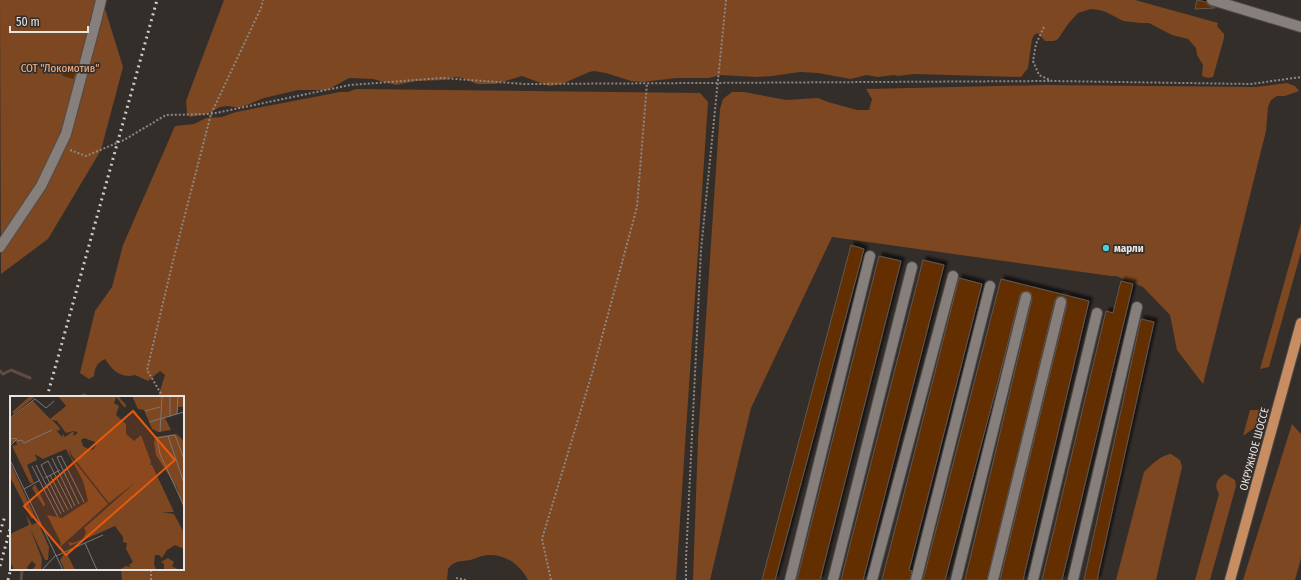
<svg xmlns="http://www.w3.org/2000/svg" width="1301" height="580" font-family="'Fira Sans Condensed',sans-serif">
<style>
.green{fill:#7c4721}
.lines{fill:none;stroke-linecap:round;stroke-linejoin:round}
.stream{stroke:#604b44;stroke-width:3}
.building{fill:#632e00;stroke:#5e5854;filter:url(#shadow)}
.minor-casing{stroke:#504c49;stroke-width:12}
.major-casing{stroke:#504c49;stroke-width:12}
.path{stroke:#8d8885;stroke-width:2;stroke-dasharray:2 2;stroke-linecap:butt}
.minor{stroke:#867f7b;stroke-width:10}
.major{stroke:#c98d62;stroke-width:10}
.rail{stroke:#d0ccca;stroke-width:3;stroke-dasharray:2 4;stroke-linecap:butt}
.poi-dot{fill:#52cbd7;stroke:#342e2b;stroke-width:1.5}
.labels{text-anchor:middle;stroke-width:3.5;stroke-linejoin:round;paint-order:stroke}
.park-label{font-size:11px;fill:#fbb78b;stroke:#342e2b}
.poi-label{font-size:11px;font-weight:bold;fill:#e8e4e2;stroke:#342e2b;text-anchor:start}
.street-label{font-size:11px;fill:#e8e4e2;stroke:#342e2b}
.inset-road{fill:none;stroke:#7c7774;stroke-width:1}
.view{fill:#e8590c;fill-opacity:0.15;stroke:#e8590c;stroke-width:2}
.inset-edge{fill:none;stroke:#e8e4e2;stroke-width:2}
</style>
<defs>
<filter id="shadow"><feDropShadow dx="3.5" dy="-3.5" stdDeviation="1" flood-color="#0009"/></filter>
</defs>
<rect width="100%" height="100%" fill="#342e2b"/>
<path class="green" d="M 0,0 L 104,0 L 105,9 L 123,67 L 101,150 L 48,239 L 1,274 Z
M 224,0 L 1135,0 L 1218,23 L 1217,26 L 1224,34 L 1224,38 L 1213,77 C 1209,78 1206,78 1202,76 L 1203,65 L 1197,55 L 1196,48 L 1188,39 L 1172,35 L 1149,23 L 1141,23 L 1123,21 L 1106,12 L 1099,10 L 1091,9 L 1078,13 L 1068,24 L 1058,39 L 1054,41 L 1045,41 L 1038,33 L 1034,35 L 1032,39 L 1028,68 L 1021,77 L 914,74 L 898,76 L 894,75 L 878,77 L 866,75 L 851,79 L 818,73 L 800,72 L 772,76 L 756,77 L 720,75 L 709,78 L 677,78 L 642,82 L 631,81 L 606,73 L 594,71 L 589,72 L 562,84 L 549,86 L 522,76 L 495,84 L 477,84 L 463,78 L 454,77 L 445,80 L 416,81 L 396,85 L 373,79 L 349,78 L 327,90 L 298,90 L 264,98 L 239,108 L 228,106 L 220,107 L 207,114 L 190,117 L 187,113 L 186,101 Z
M 1287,83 L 1295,86 L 1299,91 L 1285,96 L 1277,96 L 1271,100 L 1268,107 L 1266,131 L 1203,384 L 1177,350 L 1170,315 L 1143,287 L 1116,276 L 1111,276 L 832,237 L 751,408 L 710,580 L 693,580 L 698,439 L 720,109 L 723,99 L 732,92 L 744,92 L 786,100 L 818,98 L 828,102 L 857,110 L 869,110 L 872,99 L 866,89 L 1045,85 L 1256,87 Z
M 356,89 L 700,93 L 708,102 L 676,580 L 528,580 C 520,565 506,554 488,555 C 481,555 476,559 470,560 C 459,562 455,560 448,569 L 447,580 L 122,580 L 121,569 L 183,569 L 183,397 L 158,397 L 165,375 L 160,371 L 148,381 L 135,375 C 121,379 112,370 105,359 C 97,363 95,367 94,376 L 89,379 L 80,373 L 95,311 L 112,287 L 123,245 L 175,126 L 194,124 L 206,118 L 222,117 L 236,112 L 340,92 L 348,92 Z
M 1301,223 L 1301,252 L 1269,367 L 1260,369 Z
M 1250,410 L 1262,410 L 1258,425 L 1243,436 Z
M 1292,424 L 1301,434 L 1301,558 L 1295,580 L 1243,580 Z
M 1171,454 L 1180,460 L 1182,467 L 1156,580 L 1116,580 L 1144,472 C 1151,465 1161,455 1171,454 Z
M 1225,474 L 1235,480 L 1236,486 L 1210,580 L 1195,580 L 1219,494 C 1214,486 1216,479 1225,474 Z"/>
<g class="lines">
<path class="stream" d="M 0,371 L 3,374 L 11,370 L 30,378
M 83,395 L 89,397
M 21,580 L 22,571"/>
</g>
<path class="building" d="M 1197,0 L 1206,2 L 1208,5 L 1215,8 L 1195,9 Z
M 65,68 L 76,72 L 74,80 L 61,76 Z
M 851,245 L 864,249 L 775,580 L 762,580 Z
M 879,256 L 901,261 L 820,580 L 797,580 Z
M 923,260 L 944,265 L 863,580 L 841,580 Z
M 959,278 L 982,284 L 909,570 L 912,571 L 910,580 L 882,580 Z
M 1001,279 L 1089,301 L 1023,580 L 1000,580 L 1067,304 L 1066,298 L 1062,296 L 1057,297 L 1055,300 L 987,580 L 965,580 L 1032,299 L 1031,293 L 1027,291 L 1022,292 L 1020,295 L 1000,374 L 945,580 L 923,580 Z
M 1121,281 L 1133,284 L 1062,580 L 1042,580 L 1106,311 L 1113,313 Z
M 1141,319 L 1154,322 L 1097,580 L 1084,580 Z"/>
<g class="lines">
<g class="minor-casing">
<path id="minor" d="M 1212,0 L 1301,27
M 0,247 L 41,186 L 66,134 L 96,21 L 101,0
M 790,580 L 870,256
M 833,580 L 912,267
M 872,580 L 953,276
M 916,580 L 990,286
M 956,580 L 1026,297
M 993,580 L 1061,302
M 1033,580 L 1097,313
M 1073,580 L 1137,307"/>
</g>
<g class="major-casing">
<path id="major" d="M 1230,580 L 1301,323"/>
</g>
<path class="path" d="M 1044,27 L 1036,44 L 1033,61 L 1039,75 L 1052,81 L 1251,84 L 1301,77
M 70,150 L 86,156 L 124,140 L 166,115 L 211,114 L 350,85 L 442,78 L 525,84 L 1052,81
M 163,397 L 147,370 L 173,261 L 211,114 L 261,8 L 263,0
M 456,578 L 466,580
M 151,580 L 151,569
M 551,580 L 542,539 L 593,370 L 637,207 L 647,83
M 686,580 L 686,559 L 701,250 L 726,0"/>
<use href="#minor" class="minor"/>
<use href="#major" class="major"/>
<path class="rail" d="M 47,397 L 157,0
M 0,532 L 5,516
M 0,566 L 11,526
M 8,580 L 11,568"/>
</g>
<circle class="poi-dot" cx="1106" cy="248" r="4"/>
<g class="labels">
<g class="park-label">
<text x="60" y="72">СОТ "Локомотив"</text>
</g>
<g class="poi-label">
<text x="1114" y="252">марли</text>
</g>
<g class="street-label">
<text transform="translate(1254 449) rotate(-75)" y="4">ОКРУЖНОЕ ШОССЕ</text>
</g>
</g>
<g transform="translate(10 396)">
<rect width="174" height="174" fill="#342e2b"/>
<path d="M 20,0 L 26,0 L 4,18 L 2,16 ZM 48,0 L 108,0 L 116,9 L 115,12 L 106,1 L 104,7 L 109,10 L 106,19 L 116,28 L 116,38 L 124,45 L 131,39 L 141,66 L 140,69 L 142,69 L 164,116 L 152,116 L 164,118 L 174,137 L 174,153 L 165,149 L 157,154 L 152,162 L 149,159 L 145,159 L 144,168 L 146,174 L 109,174 L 116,170 L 121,171 L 119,169 L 123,166 L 116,153 L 117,147 L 113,146 L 113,141 L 105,130 L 60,150 L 58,146 L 63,147 L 73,143 L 76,136 L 74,132 L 126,86 L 99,107 L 62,60 L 59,52 L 61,61 L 98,108 L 50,151 L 51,147 L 37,119 L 52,122 L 78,105 L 73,85 L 56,53 L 33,63 L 25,58 L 27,64 L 17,69 L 24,87 L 20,87 L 2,50 L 7,49 L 6,45 L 0,48 L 0,42 L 3,41 L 0,41 L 0,23 L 23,5 L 40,23 L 56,10 ZM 42,24 L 47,25 L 56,37 L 64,35 L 68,37 L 63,40 L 64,36 L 62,36 L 55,41 L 53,38 L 52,41 L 46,34 L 49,35 L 50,32 ZM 74,42 L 85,46 L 86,49 L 84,53 L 80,54 L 73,50 L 71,44 ZM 122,0 L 174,0 L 174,11 L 168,11 L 167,18 L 155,22 L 161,34 L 148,36 L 142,33 L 134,14 L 128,13 ZM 166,38 L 174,45 L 174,114 L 167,92 L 146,59 L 144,47 L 145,41 ZM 0,66 L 26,123 L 21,122 L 0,81 ZM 25,88 L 35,108 L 34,111 L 22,92 ZM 16,119 L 22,129 L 28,126 L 39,151 L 38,164 L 35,164 L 20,132 L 32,163 L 31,174 L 22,174 L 26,169 L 22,165 L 17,171 L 18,174 L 4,174 L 0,165 L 0,138 L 19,129 ZM 54,158 L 57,158 L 65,174 L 55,174 L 50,164 ZM 158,162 L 164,166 L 162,170 L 169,174 L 154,174 L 154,168 L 151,166 Z" fill="#7c4721" fill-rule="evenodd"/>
<path class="inset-road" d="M 135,15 L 150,11M 167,18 L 168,0M 160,21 L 160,0M 0,22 L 25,3 L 36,12 L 44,5M 139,26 L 174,16M 150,36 L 152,0M 158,40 L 174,87M 0,42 L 7,43 L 0,50M 7,45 L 12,44 L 14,47 L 42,34M 42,62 L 65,110M 174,63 L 165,39 L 147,42 L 150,58 L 174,110M 0,64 L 53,174M 26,69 L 51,118M 22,70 L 48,121M 40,79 L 58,114M 35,82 L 50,74M 14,93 L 30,84M 69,108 L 47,61 L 51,60 L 74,106M 54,116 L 31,69 L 38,65 L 62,112M 46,160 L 75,147M 32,174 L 46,159M 87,174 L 75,147 L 93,139"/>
<path class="view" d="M 123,15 L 165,64 L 56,159 L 14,110 Z"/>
<rect width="174" height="174" class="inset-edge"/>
</g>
<path d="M10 26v6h78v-6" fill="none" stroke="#e8e4e2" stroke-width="2"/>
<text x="16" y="26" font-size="12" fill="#e8e4e2" stroke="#342e2b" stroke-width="3" paint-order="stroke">50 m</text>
</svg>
